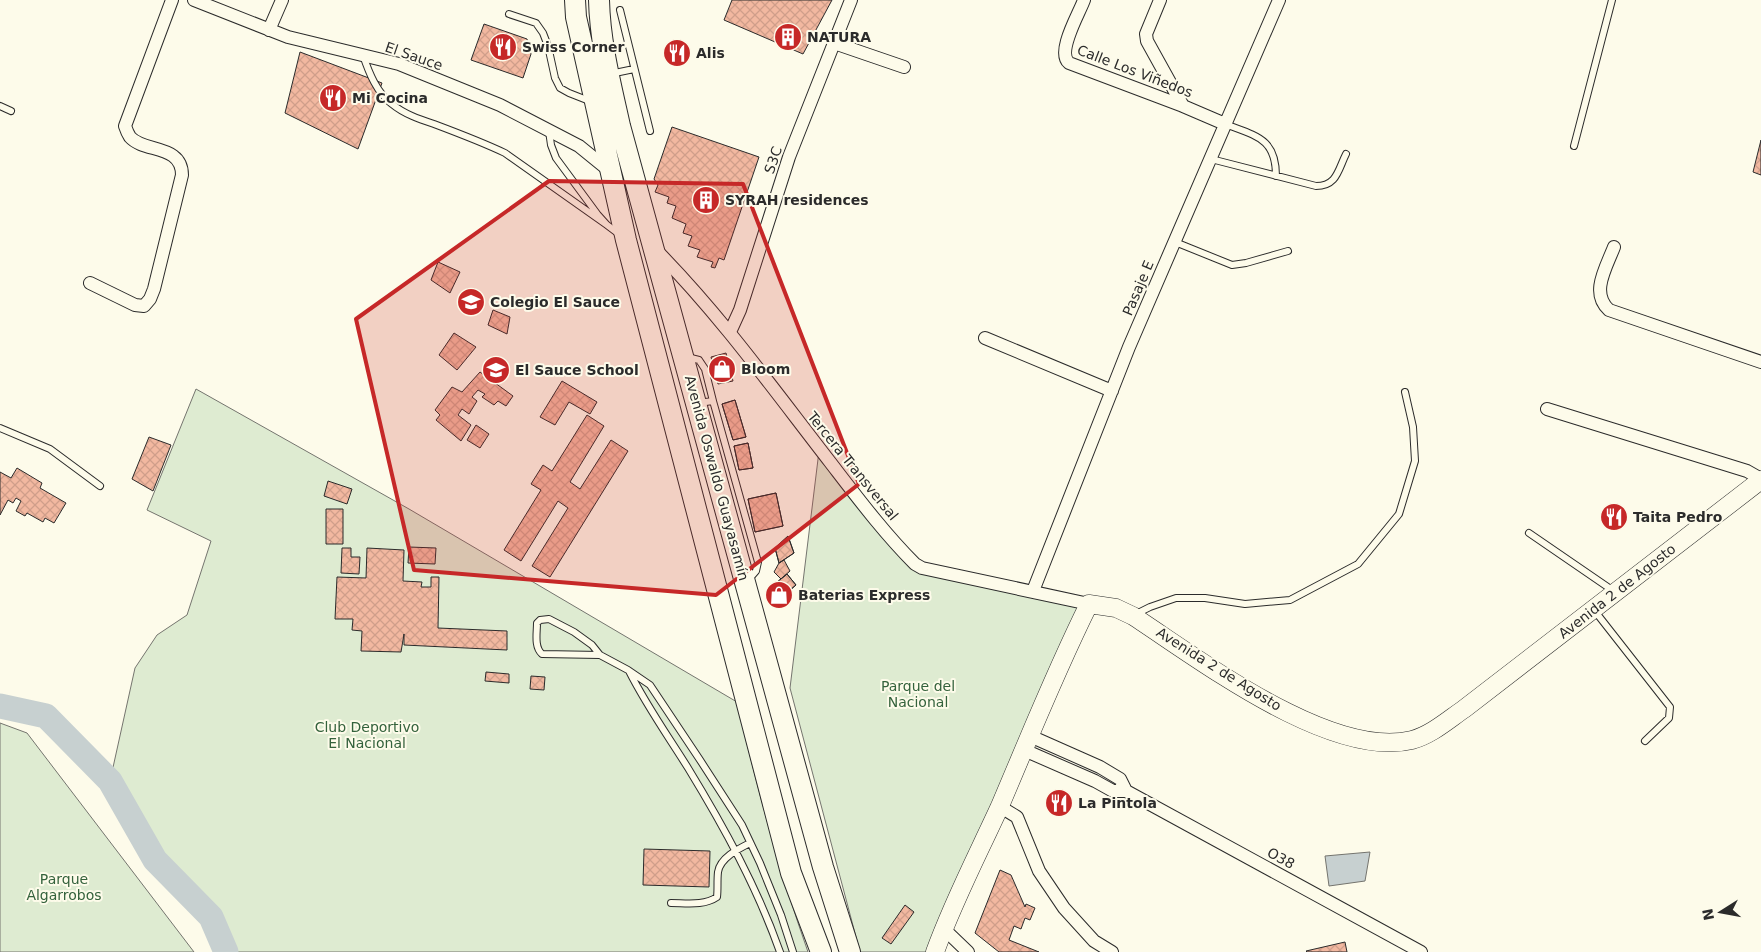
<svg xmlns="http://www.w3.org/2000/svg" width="1761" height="952" font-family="'DejaVu Sans',sans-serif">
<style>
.green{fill:#deebd1;stroke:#74746e}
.water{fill:#c7d0d0;stroke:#74746e}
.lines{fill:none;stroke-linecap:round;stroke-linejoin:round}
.river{stroke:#c7d0d0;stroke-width:25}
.building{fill:url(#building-cross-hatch);stroke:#2b2b2b}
.service-casing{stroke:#2b2b2b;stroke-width:8}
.minor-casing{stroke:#2b2b2b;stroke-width:14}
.secondary-casing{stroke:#2b2b2b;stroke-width:19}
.primary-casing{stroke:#2b2b2b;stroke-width:22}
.service{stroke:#fdfbea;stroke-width:6}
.minor{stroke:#fdfbea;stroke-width:12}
.secondary{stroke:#fdfbea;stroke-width:18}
.primary{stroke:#fdfbea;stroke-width:20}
.marked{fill:#c62828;fill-opacity:0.2;stroke:#c62828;stroke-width:4;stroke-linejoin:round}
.labels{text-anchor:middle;stroke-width:4;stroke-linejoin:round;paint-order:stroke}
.poi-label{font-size:14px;font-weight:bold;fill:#2b2b2b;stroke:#fdfbea;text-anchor:start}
.street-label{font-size:14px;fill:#2b2b2b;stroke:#fdfbea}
.park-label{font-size:14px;fill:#34623c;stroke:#fdfbea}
</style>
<defs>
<pattern id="building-cross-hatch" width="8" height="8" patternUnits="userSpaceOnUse" patternTransform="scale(1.25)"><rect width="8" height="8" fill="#f2b8a0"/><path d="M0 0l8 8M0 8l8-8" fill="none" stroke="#d09e8a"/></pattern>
</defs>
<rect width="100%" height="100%" fill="#fdfbea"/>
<path class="green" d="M 196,389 L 409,509 L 737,702 C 757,787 779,870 808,952 L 226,952 L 211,917 L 155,860 L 110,781 L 135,668 L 157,635 L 187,615 L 211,541 L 147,510 Z
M 819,451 L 914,567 L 1098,605 L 1090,613 L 935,952 L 860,952 L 790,688 Z
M 0,723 L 27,733 L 194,952 L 0,952 Z"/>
<path class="water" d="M 1370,852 L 1365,881 L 1329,886 L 1325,856 Z"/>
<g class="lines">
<path class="river" d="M 0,706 L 46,716 L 110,781 L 155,860 L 211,917 L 226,952"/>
</g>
<path class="building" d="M 732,0 L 832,0 L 803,54 L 724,20 Z
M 484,24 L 527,39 L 531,54 L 523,78 L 471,60 Z
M 300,52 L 382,83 L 358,149 L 285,113 Z
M 672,127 L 759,157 L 724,260 L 719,258 L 715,268 L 711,267 L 713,262 L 697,257 L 700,250 L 688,246 L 692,236 L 683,233 L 686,224 L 672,218 L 676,206 L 667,203 L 669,197 L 655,192 L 658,185 L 654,179 Z
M 1761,140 L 1761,175 L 1753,172 Z
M 438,262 L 460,272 L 450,293 L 431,280 Z
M 493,310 L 510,317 L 507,334 L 488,325 Z
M 454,333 L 476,347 L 457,370 L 439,355 Z
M 726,353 L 733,381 L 718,384 L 711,357 Z
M 480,372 L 513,396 L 506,406 L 498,401 L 494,405 L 482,397 L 485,394 L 478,390 L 472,397 L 477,401 L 469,414 L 462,409 L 458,415 L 471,425 L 461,441 L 436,420 L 440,415 L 435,410 L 452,387 L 462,392 Z
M 562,381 L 597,402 L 590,414 L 569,402 L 555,425 L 540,417 Z
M 735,400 L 746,437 L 733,440 L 722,404 Z
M 735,400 L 746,437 L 733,440 L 722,404 Z
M 587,415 L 604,426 L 570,482 L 580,489 L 611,440 L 628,451 L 550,577 L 532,566 L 568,508 L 558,501 L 521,561 L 504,550 L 541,490 L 531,484 L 543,465 L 552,471 Z
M 476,425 L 489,434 L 480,448 L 467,440 Z
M 149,437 L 171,445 L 153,491 L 132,479 Z
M 748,443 L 753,468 L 739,470 L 734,446 Z
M 748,443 L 753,468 L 739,470 L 734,446 Z
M 17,468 L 42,483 L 40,488 L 66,503 L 54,523 L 45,518 L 43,522 L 27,513 L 25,516 L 16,511 L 21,501 L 16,498 L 13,503 L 8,500 L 0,515 L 0,472 L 11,478 Z
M 328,481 L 352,489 L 347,504 L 324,496 Z
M 776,493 L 783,526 L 755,532 L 748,499 Z
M 776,493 L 783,526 L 755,532 L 748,499 Z
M 326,509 L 343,509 L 343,544 L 326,544 Z
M 788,536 L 794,553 L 779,563 L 775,548 Z
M 788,536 L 794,553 L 779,563 L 775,548 Z
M 409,547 L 436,548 L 435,564 L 408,563 Z
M 342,548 L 351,548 L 351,557 L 360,557 L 359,574 L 341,573 Z
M 367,548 L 404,550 L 403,581 L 422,582 L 421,587 L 431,587 L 431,577 L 439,577 L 438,628 L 507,631 L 507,650 L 404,645 L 404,634 L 401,652 L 361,651 L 362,631 L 352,630 L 353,619 L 335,619 L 337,577 L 366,578 Z
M 784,560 L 790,571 L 781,579 L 774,572 L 779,563 Z
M 787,574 L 796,585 L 775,603 L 771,587 Z
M 787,574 L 796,585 L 775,603 L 771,587 Z
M 486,672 L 509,674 L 509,683 L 485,681 Z
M 531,676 L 545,677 L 544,690 L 530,689 Z
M 644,849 L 710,851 L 709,887 L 643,885 Z
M 1000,870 L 1011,875 L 1025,907 L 1026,904 L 1035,908 L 1030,920 L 1025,918 L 1021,929 L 1014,926 L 1009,940 L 1039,952 L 999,952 L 975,933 Z
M 905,905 L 914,912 L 891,944 L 882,938 Z
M 1345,942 L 1347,952 L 1307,952 L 1306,951 Z"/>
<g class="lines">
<g class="service-casing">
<path id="service" d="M 620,10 L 650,131
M 509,14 L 536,23 L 543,33 L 548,46 L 555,78 L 560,88 L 569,93 L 592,102
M 363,55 C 369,73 377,93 392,104 C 404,114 419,119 434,124 C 458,133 482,142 505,153 L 607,225
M 610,74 L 634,69
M 0,106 L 11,111
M 1225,124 C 1256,136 1276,138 1276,176
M 549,131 L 551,145 L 556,158 L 598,215 L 607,225 L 619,234
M 1574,146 L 1612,0
M 1211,159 L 1316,186 C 1337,186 1338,170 1346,154
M 1175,242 L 1232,265 L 1246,263 L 1288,251
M 687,357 L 699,360 L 705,369 L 713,401
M 698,403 L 713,401 L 715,408 L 758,562 L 756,571 L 749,579
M 0,428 L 50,449 L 100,486
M 1529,533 L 1615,592
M 1594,610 L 1670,707 L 1669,718 L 1645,741
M 1134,615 L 1150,607 L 1176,598 L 1205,598 L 1245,604 L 1290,600 L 1358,564 L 1399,514 L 1415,461 L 1413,427 L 1405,392
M 600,655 L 542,654 C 534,647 537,633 537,623 L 540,620 L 549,619 L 574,632 L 592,645 L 600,655 L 628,670 L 650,685 L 700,760 L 742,825 L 760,863 L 781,915 L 793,952
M 629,671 C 646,705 668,736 688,768 C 724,827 757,887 780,952
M 671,903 C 686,903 704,906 717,897 C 718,889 717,881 718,872 C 720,858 738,849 750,843"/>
</g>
<g class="minor-casing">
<path id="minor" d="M 194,0 L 288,37 L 399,64 L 500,105 L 579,146 L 611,172
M 1084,0 C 1079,14 1056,52 1069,63 L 1183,106 L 1225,124
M 1160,0 L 1146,34 L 1147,41 L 1183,106
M 269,30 L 282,0
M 834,43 L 904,67
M 1614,247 C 1606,268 1590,293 1609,310 L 1761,362
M 657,251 C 721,316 774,390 830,462 C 857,497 884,533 915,564 L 922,568 L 1089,604
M 90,283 L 135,305 L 144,306 L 150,299 L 154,289 L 182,175 C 182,144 144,153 130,137 C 128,134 126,129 125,126 L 172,0
M 730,332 L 740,310 L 789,157 L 851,0
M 985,338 L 1112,391
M 1547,409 L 1747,471 L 1761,479
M 1033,591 L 1129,347 L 1279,0
M 1030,736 L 1100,767 L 1120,779 L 1126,791
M 1024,750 L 1095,781 L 1113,791 L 1126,791 L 1421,952
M 999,806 L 1017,817 L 1039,871 L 1064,908 L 1094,941 L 1112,952
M 944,929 L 968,952"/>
</g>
<g class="secondary-casing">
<path id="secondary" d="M 935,952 C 953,902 978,854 1000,806 C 1029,738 1056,670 1089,604 L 1116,608 L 1133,616 C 1199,659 1331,760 1412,740 C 1431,735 1448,720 1464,709 L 1761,480"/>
</g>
<g class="primary-casing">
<path id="primary" d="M 575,0 L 576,17 L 626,240 L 791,873 L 821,952
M 599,0 C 600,43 611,85 620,126 L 823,867 L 850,952"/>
</g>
<use href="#service" class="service"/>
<use href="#minor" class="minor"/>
<use href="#secondary" class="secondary"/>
<use href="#primary" class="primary"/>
</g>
<path class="marked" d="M 549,181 L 743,184 L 859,484 L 716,595 L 414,570 L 356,319 Z"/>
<defs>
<g id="building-disc" transform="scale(1.4375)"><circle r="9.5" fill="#c62828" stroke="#fdfbea"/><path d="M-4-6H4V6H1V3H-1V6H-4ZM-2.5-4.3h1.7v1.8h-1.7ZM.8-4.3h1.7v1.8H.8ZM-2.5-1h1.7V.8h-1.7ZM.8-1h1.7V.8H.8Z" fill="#fff"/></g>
<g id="restaurant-disc" transform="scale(1.4375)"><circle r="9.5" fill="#c62828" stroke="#fdfbea"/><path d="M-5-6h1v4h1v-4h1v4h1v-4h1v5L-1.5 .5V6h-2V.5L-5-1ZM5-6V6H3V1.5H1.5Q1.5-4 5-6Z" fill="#fff"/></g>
<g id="school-disc" transform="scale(1.4375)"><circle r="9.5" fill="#c62828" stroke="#fdfbea"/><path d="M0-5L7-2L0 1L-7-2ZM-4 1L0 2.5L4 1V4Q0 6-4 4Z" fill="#fff"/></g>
<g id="shop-disc" transform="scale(1.4375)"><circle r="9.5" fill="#c62828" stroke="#fdfbea"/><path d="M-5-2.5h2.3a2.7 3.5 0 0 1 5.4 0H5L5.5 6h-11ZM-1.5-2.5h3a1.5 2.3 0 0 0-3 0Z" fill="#fff"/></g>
</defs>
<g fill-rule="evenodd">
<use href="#building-disc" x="788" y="37"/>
<use href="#restaurant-disc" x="503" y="47"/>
<use href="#restaurant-disc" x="677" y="53"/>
<use href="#restaurant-disc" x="333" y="98"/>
<use href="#building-disc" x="706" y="200"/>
<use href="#school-disc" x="471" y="302"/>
<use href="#shop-disc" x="722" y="369"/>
<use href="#school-disc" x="496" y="370"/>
<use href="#restaurant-disc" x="1614" y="517"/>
<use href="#shop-disc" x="779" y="595"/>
<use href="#restaurant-disc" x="1059" y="803"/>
</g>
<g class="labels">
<g class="poi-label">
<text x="807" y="42">NATURA</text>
<text x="522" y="52">Swiss Corner</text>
<text x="696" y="58">Alis</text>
<text x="352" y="103">Mi Cocina</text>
<text x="725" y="205">SYRAH residences</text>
<text x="490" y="307">Colegio El Sauce</text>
<text x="741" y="374">Bloom</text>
<text x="515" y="375">El Sauce School</text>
<text x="1633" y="522">Taita Pedro</text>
<text x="798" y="600">Baterias Express</text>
<text x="1078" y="808">La Pintola</text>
</g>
<g class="street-label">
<text transform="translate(414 56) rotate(19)" y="5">El Sauce</text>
<text transform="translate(1135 71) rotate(21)" y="5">Calle Los Viñedos</text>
<text transform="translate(773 160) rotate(-71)" y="5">S3C</text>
<text transform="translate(1138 288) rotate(-67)" y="5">Pasaje E</text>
<text transform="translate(853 466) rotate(51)" y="5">Tercera Transversal</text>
<text transform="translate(717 478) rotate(75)" y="5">Avenida Oswaldo Guayasamín</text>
<text transform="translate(1617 591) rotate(-38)" y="5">Avenida 2 de Agosto</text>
<text transform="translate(1219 669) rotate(32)" y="5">Avenida 2 de Agosto</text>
<text transform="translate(1281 858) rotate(29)" y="5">O38</text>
</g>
<g class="park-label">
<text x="918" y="691">Parque del<tspan x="918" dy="16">Nacional</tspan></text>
<text x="367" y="732">Club Deportivo<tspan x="367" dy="16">El Nacional</tspan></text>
<text x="64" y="884">Parque<tspan x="64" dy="16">Algarrobos</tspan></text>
</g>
</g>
<g transform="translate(1721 912) rotate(259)" stroke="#fdfbea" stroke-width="4" paint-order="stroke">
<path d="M0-4L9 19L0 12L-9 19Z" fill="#2b2b2b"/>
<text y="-8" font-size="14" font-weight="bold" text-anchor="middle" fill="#2b2b2b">N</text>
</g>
</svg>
